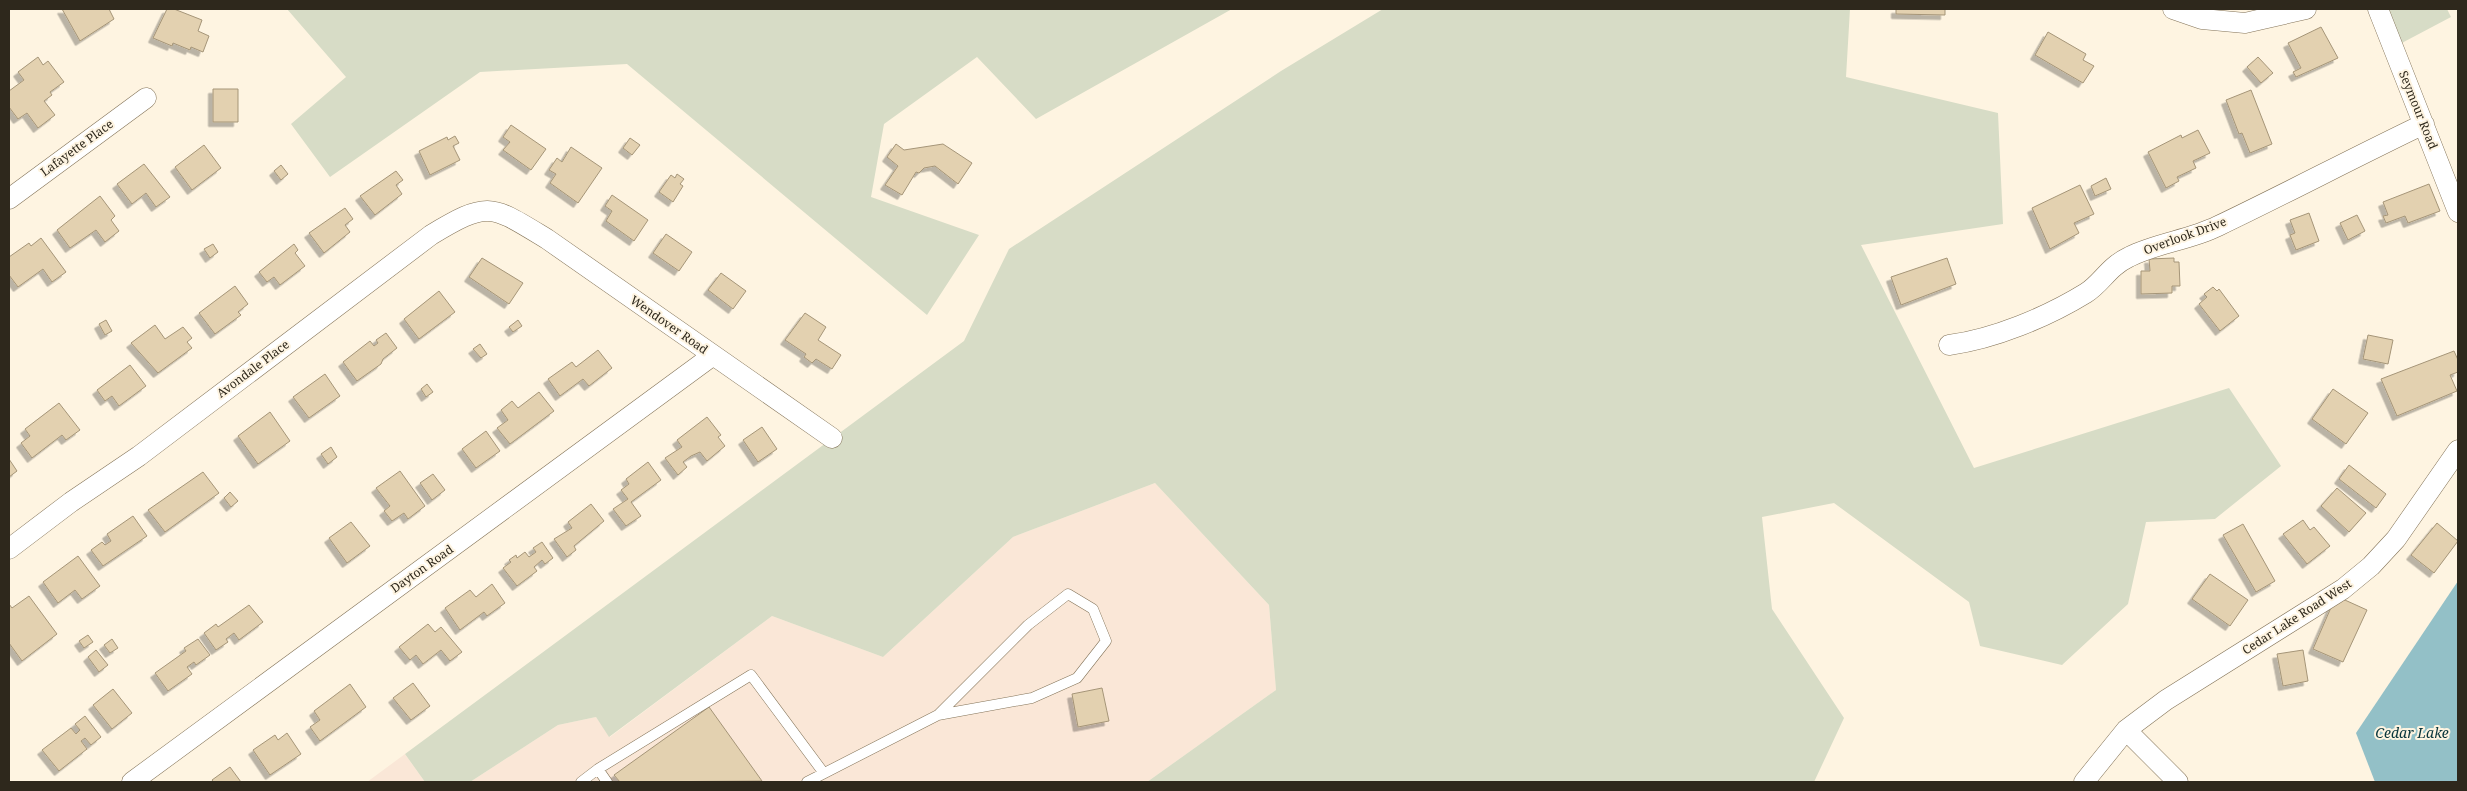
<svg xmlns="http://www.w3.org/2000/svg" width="2467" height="791" font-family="'Noto Serif',serif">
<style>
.industrial{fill:#fae7d7}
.green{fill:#d7dcc6}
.water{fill:#93c0c7}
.building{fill:#e3d1b0;stroke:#a59578;filter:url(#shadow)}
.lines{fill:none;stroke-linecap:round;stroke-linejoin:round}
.service-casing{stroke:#837358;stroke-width:11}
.minor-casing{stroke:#837358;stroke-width:21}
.service{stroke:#fff;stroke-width:10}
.minor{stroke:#fff;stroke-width:20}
.labels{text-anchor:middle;stroke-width:4;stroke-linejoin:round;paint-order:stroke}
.street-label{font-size:12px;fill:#2e281c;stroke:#fef4e1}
.water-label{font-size:14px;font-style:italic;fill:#08353b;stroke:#fef4e1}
</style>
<defs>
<filter id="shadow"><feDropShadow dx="-4.5" dy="4.5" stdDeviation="0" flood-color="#0004"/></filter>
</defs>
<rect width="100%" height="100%" fill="#fef4e1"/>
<path class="industrial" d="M 1155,483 L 1269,605 L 1276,690 L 1147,782 L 470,782 L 558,725 L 596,717 L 610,737 L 772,616 L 883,657 L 1013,537 Z
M 405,754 L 425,782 L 367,782 Z"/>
<path class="green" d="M 287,9 L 1232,9 L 1036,119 L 977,57 L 884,124 L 871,197 L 979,235 L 927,315 L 627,64 L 480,72 L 330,177 L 291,124 L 346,77 Z
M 1383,9 L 1850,9 L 1846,77 L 1998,113 L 2003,224 L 1861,245 L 1974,468 L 2229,388 L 2281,466 L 2215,519 L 2146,522 L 2128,604 L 2062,665 L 1980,646 L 1969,602 L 1834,503 L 1762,517 L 1772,609 L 1844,718 L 1814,782 L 1147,782 L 1276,690 L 1269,605 L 1155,483 L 1013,537 L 883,657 L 772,616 L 609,737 L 596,717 L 558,725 L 470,782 L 425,782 L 405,754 L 964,341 L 1009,249 L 1281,71 Z
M 2380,9 L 2447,9 L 2451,17 L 2398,45 Z"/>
<path class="water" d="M 2458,581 L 2458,782 L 2375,782 L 2356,733 Z"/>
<path class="building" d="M 62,9 L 109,9 L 114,19 L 80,41 Z
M 167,9 L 174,9 L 202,20 L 198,31 L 209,36 L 203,52 L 191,47 L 190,50 L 173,43 L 172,46 L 153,38 Z
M 1896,9 L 1945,9 L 1945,15 L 1896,14 Z
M 2321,27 L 2338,58 L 2296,77 L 2293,72 L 2301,68 L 2288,43 Z
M 2048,32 L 2086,54 L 2083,60 L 2094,66 L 2083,83 L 2035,55 Z
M 38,57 L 43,65 L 48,61 L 64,82 L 50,92 L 52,95 L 44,101 L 55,115 L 38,128 L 27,113 L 18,119 L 9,107 L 9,91 L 24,80 L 18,72 Z
M 2258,57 L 2273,73 L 2261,83 L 2247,67 Z
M 213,89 L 238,89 L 238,122 L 213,122 Z
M 2251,90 L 2272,144 L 2250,153 L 2242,133 L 2239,134 L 2226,100 Z
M 511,125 L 546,149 L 531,170 L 503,150 L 510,142 L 503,137 Z
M 2198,130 L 2210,153 L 2193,161 L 2196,168 L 2177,177 L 2179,181 L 2166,188 L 2148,152 L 2181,135 L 2182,138 Z
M 455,136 L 459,143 L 453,146 L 460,160 L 430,175 L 419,151 L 447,137 L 448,140 Z
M 630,138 L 640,145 L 632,155 L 623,148 Z
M 896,144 L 904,150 L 943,144 L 972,163 L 958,184 L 935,166 L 924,168 L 919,173 L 916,172 L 902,195 L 885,185 L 898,166 L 887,157 Z
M 204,145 L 221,168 L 192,190 L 175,167 Z
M 571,147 L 602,168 L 578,203 L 550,183 L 556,174 L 549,170 L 557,158 L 562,162 Z
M 144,164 L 170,197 L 156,207 L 146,193 L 132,204 L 117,184 Z
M 281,165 L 288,174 L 281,180 L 274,171 Z
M 396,171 L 403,180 L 396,185 L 402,194 L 375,215 L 360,196 Z
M 677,174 L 684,179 L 680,184 L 683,186 L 673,202 L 659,192 L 671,175 L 675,178 Z
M 2106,178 L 2111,189 L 2095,196 L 2091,186 Z
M 2429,184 L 2440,211 L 2408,223 L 2405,216 L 2386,223 L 2383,216 L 2388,215 L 2383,202 Z
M 2080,185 L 2094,214 L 2074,223 L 2079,233 L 2050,249 L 2032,208 Z
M 612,195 L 648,220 L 634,241 L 606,221 L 612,211 L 605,206 Z
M 100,196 L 115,216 L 111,220 L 119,231 L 105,242 L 96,230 L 70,248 L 57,230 Z
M 345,208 L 353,219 L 345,225 L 350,232 L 324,253 L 309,233 Z
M 2309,213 L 2319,241 L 2296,250 L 2290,235 L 2295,233 L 2290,220 Z
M 2357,215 L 2365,231 L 2348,240 L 2340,223 Z
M 666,234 L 692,252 L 679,271 L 653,253 Z
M 41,238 L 66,272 L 52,282 L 43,269 L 18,287 L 9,275 L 9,257 L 29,243 L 31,246 Z
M 213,244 L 218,252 L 210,258 L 204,249 Z
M 294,244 L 298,250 L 295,253 L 305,266 L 280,285 L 274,277 L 267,282 L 259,272 Z
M 482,258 L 523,283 L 509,304 L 469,277 Z
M 1947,258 L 1956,284 L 1901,305 L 1891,277 Z
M 2174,258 L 2174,262 L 2179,262 L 2180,286 L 2172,286 L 2172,293 L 2141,294 L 2141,271 L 2150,271 L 2149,259 Z
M 721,273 L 746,291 L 733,309 L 708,290 Z
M 235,286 L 248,304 L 238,312 L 241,315 L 215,334 L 199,313 Z
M 2213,287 L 2217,291 L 2219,289 L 2239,316 L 2220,331 L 2199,304 L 2207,297 L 2204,294 Z
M 439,291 L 455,312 L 419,339 L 404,319 Z
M 805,313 L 826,327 L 818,340 L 841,355 L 832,369 L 816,359 L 812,363 L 804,357 L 806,354 L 785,340 Z
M 106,320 L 112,331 L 105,335 L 99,324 Z
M 518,320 L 522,326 L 513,332 L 509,327 Z
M 155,325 L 165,339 L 183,327 L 192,338 L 187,342 L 192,348 L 158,373 L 131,343 Z
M 386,333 L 397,348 L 383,359 L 381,364 L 357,381 L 343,362 L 370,341 L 374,346 L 378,343 L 376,340 Z
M 2368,335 L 2393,340 L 2388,364 L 2363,359 Z
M 480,344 L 487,354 L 481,358 L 473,349 Z
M 598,350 L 612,368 L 589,386 L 583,379 L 560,396 L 548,379 L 572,362 L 576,367 Z
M 2454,351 L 2458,360 L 2458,372 L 2450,375 L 2457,391 L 2397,416 L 2381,379 Z
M 130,365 L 146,386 L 119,406 L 112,396 L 105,401 L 97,390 Z
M 325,374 L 340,396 L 309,418 L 293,397 Z
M 427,384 L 433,392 L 426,397 L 421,389 Z
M 2333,389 L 2368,413 L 2346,444 L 2312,419 Z
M 539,392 L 554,411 L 510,444 L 497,428 L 508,420 L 501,410 L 512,401 L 518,408 Z
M 59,403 L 80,430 L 66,440 L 62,435 L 32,458 L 21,443 L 30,436 L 25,429 Z
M 270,412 L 290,441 L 258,464 L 238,436 Z
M 707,417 L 721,435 L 718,437 L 725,446 L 707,461 L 700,452 L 691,456 L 683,462 L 687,467 L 678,475 L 665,458 L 682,447 L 677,440 Z
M 762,427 L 777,449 L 758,462 L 743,440 Z
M 486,431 L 500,451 L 476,468 L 462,449 Z
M 331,447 L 337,457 L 328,464 L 321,454 Z
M 9,459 L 17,471 L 9,477 Z
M 648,462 L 661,480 L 631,502 L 641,516 L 626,526 L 613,509 L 628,499 L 621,490 L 629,484 L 626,479 Z
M 2349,465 L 2386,494 L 2376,508 L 2339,479 Z
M 400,471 L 425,506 L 408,519 L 404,513 L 392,521 L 384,511 L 390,506 L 376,488 Z
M 203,472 L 219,493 L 165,532 L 148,510 Z
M 433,474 L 445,490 L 432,500 L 420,483 Z
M 2337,488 L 2366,513 L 2349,532 L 2321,506 Z
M 230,492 L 238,501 L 231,507 L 224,498 Z
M 591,504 L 604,521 L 574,546 L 576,550 L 567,557 L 554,539 L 572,528 L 568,522 Z
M 133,516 L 147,536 L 103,566 L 91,550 L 102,542 L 105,545 L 111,541 L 107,534 Z
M 2303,520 L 2310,530 L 2314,527 L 2330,546 L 2307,564 L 2283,534 Z
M 351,522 L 370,546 L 347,563 L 329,538 Z
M 2437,523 L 2458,541 L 2434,573 L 2411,555 Z
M 2243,524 L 2275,581 L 2256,592 L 2223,535 Z
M 542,542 L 553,558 L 545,564 L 542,560 L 534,567 L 537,571 L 517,586 L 503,568 L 511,562 L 509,560 L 516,555 L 517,558 L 525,552 L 529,557 L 536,552 L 533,548 Z
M 78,556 L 100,586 L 82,599 L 75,590 L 58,603 L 43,582 Z
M 2210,574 L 2248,600 L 2230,626 L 2192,599 Z
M 492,584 L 505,603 L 487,616 L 484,612 L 460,630 L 445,608 L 470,590 L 476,597 Z
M 29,596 L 57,634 L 22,661 L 9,643 L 9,604 L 12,608 Z
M 2336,596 L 2367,610 L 2343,662 L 2313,649 Z
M 249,605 L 263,622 L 239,640 L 234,633 L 226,639 L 228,642 L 216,650 L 204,633 L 216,624 L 218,627 Z
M 428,624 L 435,632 L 441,627 L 462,652 L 450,661 L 441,650 L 423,664 L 416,655 L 410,660 L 399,647 Z
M 88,635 L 93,642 L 84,648 L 79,641 Z
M 112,639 L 118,648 L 110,653 L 104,645 Z
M 198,639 L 210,655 L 196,665 L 194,662 L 187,667 L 192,674 L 168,691 L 155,673 L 186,651 L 184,648 Z
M 96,650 L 108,665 L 99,672 L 88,657 Z
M 2303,650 L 2308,681 L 2283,686 L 2277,654 Z
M 413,683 L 430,706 L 411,720 L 393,698 Z
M 350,684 L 366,707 L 320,741 L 310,727 L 320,720 L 314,711 Z
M 1102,688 L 1109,721 L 1078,727 L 1072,694 Z
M 113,689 L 132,713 L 112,729 L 93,705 Z
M 709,707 L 762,781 L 620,782 L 614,775 Z
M 85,716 L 101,737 L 91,745 L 85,738 L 81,741 L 87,749 L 59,771 L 42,750 L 71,728 L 76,734 L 80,730 L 75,724 Z
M 287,733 L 301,754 L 270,775 L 253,750 L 275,735 L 278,740 Z
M 230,767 L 241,782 L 214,782 L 212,780 Z"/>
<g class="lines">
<g class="service-casing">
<path id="service" d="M 598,769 L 751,675 L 823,772
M 581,782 L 598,769 L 607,782
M 807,782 L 938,715 L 1032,698 L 1077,678 L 1106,641 L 1093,609 L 1068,594 L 1028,625 L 938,715"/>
</g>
<g class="minor-casing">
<path id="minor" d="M 2173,9 L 2202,19 L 2245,23 L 2306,9
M 2378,9 L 2458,212
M 9,199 L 146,98
M 1949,345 C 1994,339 2047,317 2086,293 C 2102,283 2108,267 2129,257 C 2156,243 2190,240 2218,226 C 2287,193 2355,157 2424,124
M 9,549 L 71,502 L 139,456 L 431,235 C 489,200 491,205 547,239 L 832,438
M 2126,730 L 2178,782
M 132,782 C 325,639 519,499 712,356
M 2084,782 L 2126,730 L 2166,700 L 2343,589 L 2371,566 L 2396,539 L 2458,450"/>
</g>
<use href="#service" class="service"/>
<use href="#minor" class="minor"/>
</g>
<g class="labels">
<g class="street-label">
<text transform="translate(2418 110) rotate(68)" y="4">Seymour Road</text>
<text transform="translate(77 148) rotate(-36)" y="4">Lafayette Place</text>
<text transform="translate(2185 236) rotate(-20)" y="4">Overlook Drive</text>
<text transform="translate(669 325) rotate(35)" y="4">Wendover Road</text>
<text transform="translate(253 369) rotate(-37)" y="4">Avondale Place</text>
<text transform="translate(422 569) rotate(-35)" y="4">Dayton Road</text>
<text transform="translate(2297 617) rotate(-33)" y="4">Cedar Lake Road West</text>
</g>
<g class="water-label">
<text x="2412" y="738">Cedar Lake</text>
</g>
</g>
<rect width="2467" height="791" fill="none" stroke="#2e281c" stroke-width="20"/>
</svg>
